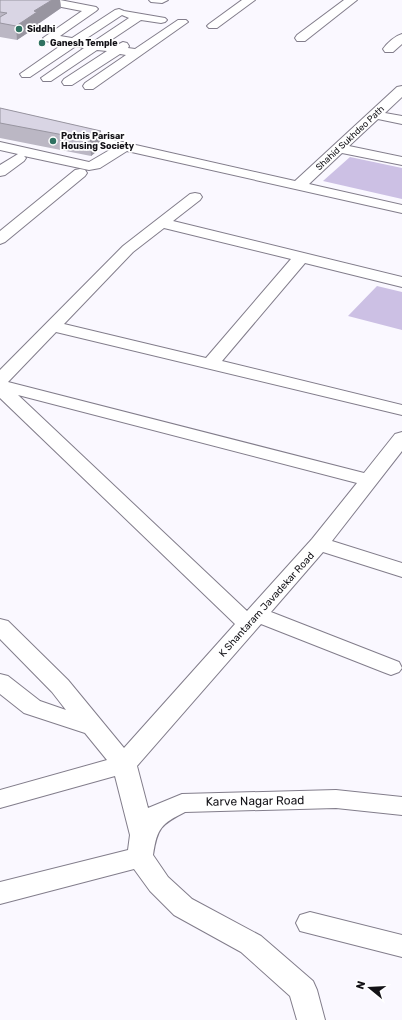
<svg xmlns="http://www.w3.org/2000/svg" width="402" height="1020" font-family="Rubik,sans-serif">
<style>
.green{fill:#ccc0e4}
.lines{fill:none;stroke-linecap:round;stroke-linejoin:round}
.minor-casing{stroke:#827d8b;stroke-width:2}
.minor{fill:#fff;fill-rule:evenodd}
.wall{fill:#bbb7c4}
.shaded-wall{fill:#9895a0}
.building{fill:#d9d5e4;stroke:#9895a0}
.poi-dot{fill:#2f7161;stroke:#fff;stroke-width:1.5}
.labels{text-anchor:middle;stroke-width:3.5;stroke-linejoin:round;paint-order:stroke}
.far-poi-label{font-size:9px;font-weight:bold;fill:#131217;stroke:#fff;text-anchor:start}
.far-street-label{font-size:9px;fill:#131217;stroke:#fff}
.street-label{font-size:10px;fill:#131217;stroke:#fff}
.near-street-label{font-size:12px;fill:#131217;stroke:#fff}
</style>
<rect width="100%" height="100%" fill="#faf8ff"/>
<path class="green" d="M 350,157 L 402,168 L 402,199 L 323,181 Z
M 377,286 L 402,292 L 402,330 L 348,316 Z"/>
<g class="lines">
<g class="minor-casing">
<path id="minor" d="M 35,0 L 60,0 L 96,7 L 98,9 L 96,11 L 60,36 L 72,38 L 115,10 L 119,9 L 124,11 L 165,18 L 167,20 L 165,22 L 161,23 L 141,20 L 105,44 L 115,46 L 123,42 L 127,43 L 129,46 L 128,48 L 135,49 L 178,20 L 186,20 L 188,22 L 93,89 L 85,89 L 83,86 L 85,83 L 126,55 L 120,54 L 72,85 L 64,85 L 62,82 L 64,79 L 107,51 L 97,50 L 51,81 L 43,81 L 41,78 L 84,48 L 76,46 L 30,77 L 22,77 L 20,74 L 63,44 L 45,41 L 43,38 L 82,11 L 41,3 ZM 122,15 L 129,18 L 93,42 L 84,40 Z
M 149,0 L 168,0 L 162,3 L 151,2 Z
M 242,0 L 255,0 L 217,28 L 209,28 L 207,26 L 209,24 Z
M 344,0 L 357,0 L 305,41 L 297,41 L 295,38 L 297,35 Z
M 402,34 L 402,44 L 393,52 L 385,52 L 383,49 C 387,43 395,36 402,34 Z
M 402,86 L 402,97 L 385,113 L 402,116 L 402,124 L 378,119 L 349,146 L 402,157 L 402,165 L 342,153 L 309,184 L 402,205 L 402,213 L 127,151 L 100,168 L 89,170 L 24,156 L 26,158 L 24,161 L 5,175 L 0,176 L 0,165 L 18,154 L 0,150 L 0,142 L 89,162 L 113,148 L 69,138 L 67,135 L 69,132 L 74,131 L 295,181 L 397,87 Z
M 80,169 L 85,170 L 87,173 L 85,176 L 5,242 L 0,244 L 0,231 L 75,170 Z
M 195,193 L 200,194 L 202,197 L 200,200 L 173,221 L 402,277 L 402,287 L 305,263 L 222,361 L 402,405 L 402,415 L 56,332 L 8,382 L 364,473 L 395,434 L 402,432 L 402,451 L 332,541 L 402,563 L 402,577 L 323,552 L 271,612 L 399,662 L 402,668 L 399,672 L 391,675 L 383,672 L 261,624 L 137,766 L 148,808 L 182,794 L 336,790 L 402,797 L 402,815 L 336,808 L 185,812 C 161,824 157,828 153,855 L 168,877 L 192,899 L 261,936 L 313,981 L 317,990 L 325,1020 L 297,1020 L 290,996 L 241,952 L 174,915 L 150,891 L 134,869 L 0,904 L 0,882 L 128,850 L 130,835 L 115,776 L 0,808 L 0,790 L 107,760 L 85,733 L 24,713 L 0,694 L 0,674 L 8,676 L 40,701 L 66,710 L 52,692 L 0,639 L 0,619 L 8,621 L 68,680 L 124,748 L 235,624 L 0,398 L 0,370 L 123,246 L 190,194 ZM 164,228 L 291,259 L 206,358 L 64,324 L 133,252 ZM 18,395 L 357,483 L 312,539 L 247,611 Z
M 310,912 L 402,935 L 402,957 L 300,931 L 296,923 L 300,915 Z"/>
</g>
<use href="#minor" class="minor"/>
</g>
<path class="wall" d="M 0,0 L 60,0 L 61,8 L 38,24 L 38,26 L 17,40 L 0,37 Z
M 0,108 L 101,131 L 102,147 L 91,156 L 0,138 Z"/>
<path class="shaded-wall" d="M 52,0 L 60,0 L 61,8 L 38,24 L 38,26 L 17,40 L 16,26 L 34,11 Z
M 101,131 L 102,147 L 91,156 L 90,140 Z"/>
<path class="building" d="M 0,0 L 52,0 L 34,11 L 37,12 L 16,26 L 0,23 L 0,17 L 7,13 L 0,12 Z
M 0,108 L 101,131 L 90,140 L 0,123 Z"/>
<g class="poi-dot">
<circle cx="19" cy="29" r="4"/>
<circle cx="42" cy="43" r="4"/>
<circle cx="53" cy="141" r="4"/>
</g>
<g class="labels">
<g class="far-poi-label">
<text x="27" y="32">Siddhi</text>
<text x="50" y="46">Ganesh Temple</text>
<text x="61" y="139">Potnis Parisar<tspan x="61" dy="10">Housing Society</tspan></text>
</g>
<g class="far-street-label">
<text transform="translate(350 138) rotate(-43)" y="3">Shahid Sukhdeo Path</text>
</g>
<g class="street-label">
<text transform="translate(266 604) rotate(-48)" y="4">K Shantaram Javadekar Road</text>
</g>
<g class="near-street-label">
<text transform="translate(255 801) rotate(-1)" y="4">Karve Nagar Road</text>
</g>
</g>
<g transform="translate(370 988) rotate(288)" stroke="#ffffff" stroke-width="3" paint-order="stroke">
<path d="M0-3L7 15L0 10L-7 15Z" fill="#131217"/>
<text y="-6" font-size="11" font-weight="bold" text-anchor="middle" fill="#131217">N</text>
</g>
</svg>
